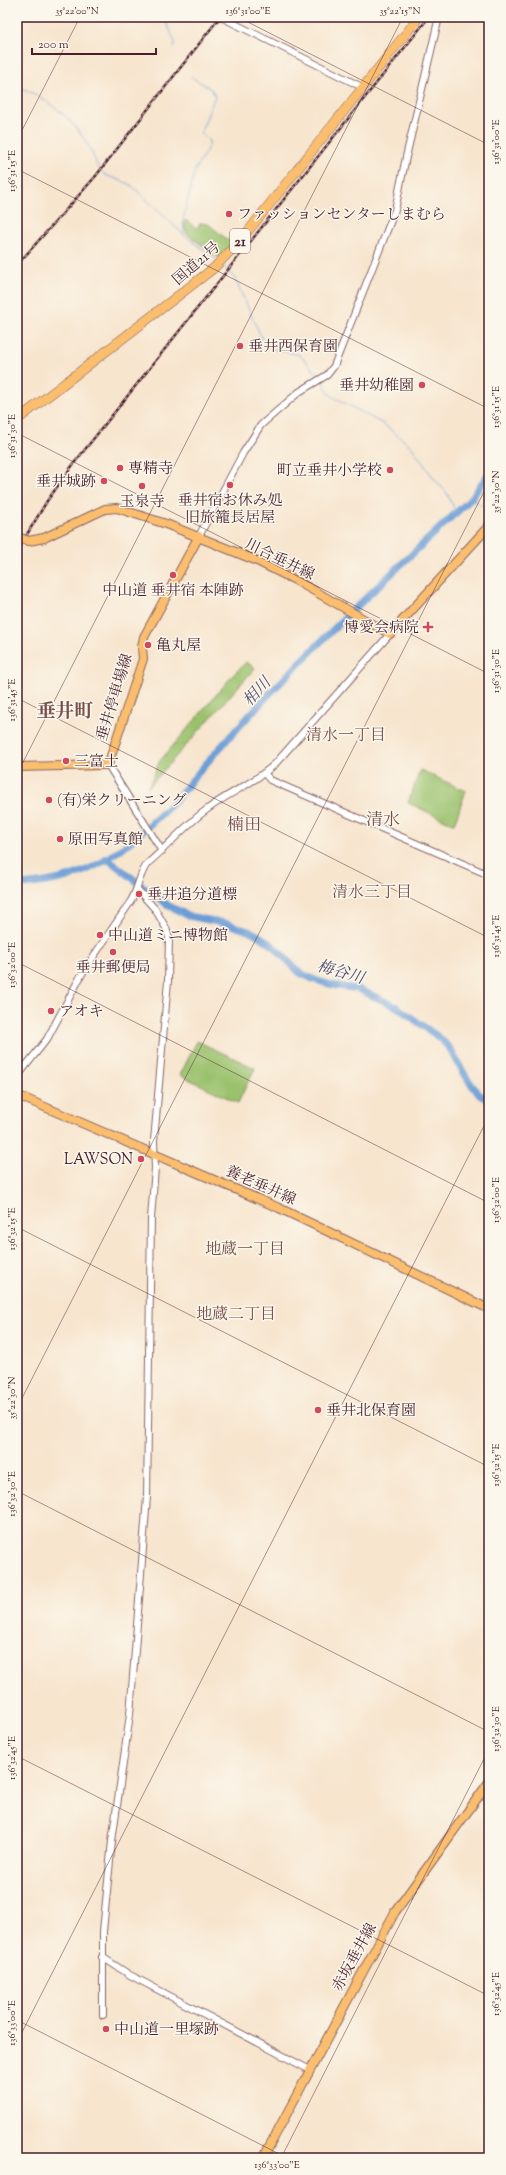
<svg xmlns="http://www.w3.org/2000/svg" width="506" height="2175" font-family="'Sorts Mill Goudy','Noto Serif JP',serif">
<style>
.green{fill:#9ac16c;stroke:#72704c}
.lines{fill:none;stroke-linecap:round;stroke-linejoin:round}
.stream{stroke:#6b9dd6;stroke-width:1}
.river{stroke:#6b9dd6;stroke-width:7}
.minor-casing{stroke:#876464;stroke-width:8}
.major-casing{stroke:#876464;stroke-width:10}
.highway-casing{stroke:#876464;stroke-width:10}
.minor{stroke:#fff;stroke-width:6}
.major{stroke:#fbbe6e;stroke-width:8}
.highway{stroke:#fbbe6e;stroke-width:9}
.rail-casing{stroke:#4a1f2b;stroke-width:2.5}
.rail{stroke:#fbf7ec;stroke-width:1;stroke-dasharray:3;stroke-linecap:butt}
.major-bridge-casing{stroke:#876464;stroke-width:10;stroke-linecap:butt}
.major-bridge{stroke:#fbbe6e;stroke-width:8}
.ticks{fill:none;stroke:#4a1f2b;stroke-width:1;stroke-opacity:0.45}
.poi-dot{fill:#d1495b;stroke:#fbf7ec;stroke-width:1.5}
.labels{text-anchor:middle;stroke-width:3;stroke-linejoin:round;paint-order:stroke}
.shield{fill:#fbf7ec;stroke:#7f6065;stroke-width:1}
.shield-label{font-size:14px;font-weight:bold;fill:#4a1f2b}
.poi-label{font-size:15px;fill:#4a1f2b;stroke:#fbf7ec;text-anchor:start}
.street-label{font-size:15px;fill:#4a1f2b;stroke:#fbf7ec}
.water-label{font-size:16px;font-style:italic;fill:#57516f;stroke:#fbf7ec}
.neighbourhood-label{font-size:16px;fill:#794f4c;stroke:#fbf7ec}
.quarter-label{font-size:17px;fill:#794f4c;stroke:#fbf7ec}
.district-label{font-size:19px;font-weight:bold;fill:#794f4c;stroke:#fbf7ec}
.neatline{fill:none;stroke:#4a1f2b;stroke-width:1.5}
.ticks-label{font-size:10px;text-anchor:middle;fill:#4a1f2b}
</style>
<rect width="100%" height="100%" fill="#fbf7ec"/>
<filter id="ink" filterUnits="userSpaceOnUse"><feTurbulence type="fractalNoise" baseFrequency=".025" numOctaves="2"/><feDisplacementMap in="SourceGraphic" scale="8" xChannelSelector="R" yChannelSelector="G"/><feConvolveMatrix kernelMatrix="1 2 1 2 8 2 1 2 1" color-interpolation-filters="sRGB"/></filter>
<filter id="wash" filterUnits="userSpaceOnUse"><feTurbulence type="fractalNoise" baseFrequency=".012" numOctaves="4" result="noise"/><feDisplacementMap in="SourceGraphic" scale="16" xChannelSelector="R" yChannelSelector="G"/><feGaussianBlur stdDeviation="0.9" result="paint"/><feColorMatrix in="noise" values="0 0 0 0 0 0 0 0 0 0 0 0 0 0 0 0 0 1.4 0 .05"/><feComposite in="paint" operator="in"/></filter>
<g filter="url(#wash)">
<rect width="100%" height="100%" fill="#f7e5ce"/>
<path class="green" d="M 186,220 L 196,228 L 201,223 L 208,224 L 233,244 L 219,258 L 187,234 L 183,222 Z
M 246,662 L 255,668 L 148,788 L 159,762 L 233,675 Z
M 420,770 L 466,791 L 454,824 L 408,803 Z
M 197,1041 L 255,1068 L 238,1103 L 180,1075 Z"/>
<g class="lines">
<path class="stream" d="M 164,17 L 175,42 L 174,46
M 17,86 C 47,98 73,118 89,147 C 94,155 96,168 104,174 C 113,179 123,180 132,186 L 184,235 L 216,259
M 184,235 L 183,220 L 195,170 L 209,146 L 209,141 L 201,132 L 215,96 L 211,89 L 191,77
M 223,265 L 235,279 L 263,341 L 273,349 L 300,355 L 319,376
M 322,380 L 330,395 L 383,424 L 411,446 L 432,476 L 447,493 L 456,513
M 471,499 L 489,509"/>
<path class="river" d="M 106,858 L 169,906 L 189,916 L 228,924 L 254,933 L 270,943 L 300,973 L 315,980 L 332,985 L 358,989 L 397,1007 L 441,1039 L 450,1049 L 468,1080 L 478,1093 L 489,1101
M 17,885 C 42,884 68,879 91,868 C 119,855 152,823 174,802 C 263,692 368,595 471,499 L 489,473"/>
</g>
</g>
<g filter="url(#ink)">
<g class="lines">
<g class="minor-casing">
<path id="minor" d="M 221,17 L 362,87
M 199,536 L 243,453 L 261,425 L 299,392 L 327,375 L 334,366 L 395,210 L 406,157 L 439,17
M 108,765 L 162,851
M 265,774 L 270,780 L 489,875
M 17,1077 L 47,1039 L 83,972 L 131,901 C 138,889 139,875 147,864 C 168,846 186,824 209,808 C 230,792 256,782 275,764 L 390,634
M 102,1957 L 130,1975 L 310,2070
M 103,2015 L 103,1931 L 112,1841 L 130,1714 L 147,1497 L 151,1218 L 155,1168 L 154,1141 L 168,981 L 169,938 L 166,928 L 155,909 L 137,889"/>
</g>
<g class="major-casing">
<path id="major" d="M 44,538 L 105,509 L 117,508 L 166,524 L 255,560 L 295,580 L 390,634 L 489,526
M 17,767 L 108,765 L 143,659 L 142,647 L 144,637 L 199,536
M 17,1095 L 279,1208 L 489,1309
M 263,2158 L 395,1912 L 489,1782"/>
</g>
<g class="highway-casing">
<path id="highway" d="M 17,420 L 214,268 L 241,240 L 419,17"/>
</g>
<use href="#minor" class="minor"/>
<use href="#major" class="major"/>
<use href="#highway" class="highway"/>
<g class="rail-casing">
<path id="rail" d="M 17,265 L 95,177 L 220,17
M 17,551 L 47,501 L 75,462 L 429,17"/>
</g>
<use href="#rail" class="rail"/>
<g class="major-bridge-casing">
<path id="major-bridge" d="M 17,537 L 29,541 L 44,538"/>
</g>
<use href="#major-bridge" class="major-bridge"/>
</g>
</g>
<path class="ticks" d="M 238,17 L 489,145M 17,140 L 80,17M 17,169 L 489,409M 17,433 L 489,674M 17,698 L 489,938M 17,774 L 403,17M 17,962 L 489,1203M 17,1227 L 489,1467M 17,1408 L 489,482M 17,1491 L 489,1732M 17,1756 L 489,1996M 17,2020 L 287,2158M 17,2042 L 489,1116M 281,2158 L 489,1749"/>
<g class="poi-dot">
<circle cx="229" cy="214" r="4"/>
<circle cx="240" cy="346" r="4"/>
<circle cx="422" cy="385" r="4"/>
<circle cx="120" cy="468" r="4"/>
<circle cx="390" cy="470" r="4"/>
<circle cx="104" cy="481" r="4"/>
<circle cx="230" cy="485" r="4"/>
<circle cx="142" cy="486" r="4"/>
<circle cx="173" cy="575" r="4"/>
<path d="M426 621h4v4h4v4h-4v4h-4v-4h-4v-4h4z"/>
<circle cx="148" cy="645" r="4"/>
<circle cx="66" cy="761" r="4"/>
<circle cx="49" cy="800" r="4"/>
<circle cx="60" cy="839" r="4"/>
<circle cx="139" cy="894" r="4"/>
<circle cx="100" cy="935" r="4"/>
<circle cx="113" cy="952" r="4"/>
<circle cx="51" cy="1011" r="4"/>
<circle cx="141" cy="1159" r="4"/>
<circle cx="318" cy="1410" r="4"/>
<circle cx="106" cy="2029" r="4"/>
</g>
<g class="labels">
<rect class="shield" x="230" y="229" width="20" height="24" rx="3"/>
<g class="shield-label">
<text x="240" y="246">21</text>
</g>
<g class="poi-label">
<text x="237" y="219">ファッションセンターしまむら</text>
<text x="248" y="351">垂井西保育園</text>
<text x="414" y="390" text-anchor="end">垂井幼稚園</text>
<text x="128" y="473">専精寺</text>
<text x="382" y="475" text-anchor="end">町立垂井小学校</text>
<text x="96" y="486" text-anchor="end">垂井城跡</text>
<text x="230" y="505" text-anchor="middle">垂井宿お休み処<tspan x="230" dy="17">旧旅籠長居屋</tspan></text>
<text x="142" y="506" text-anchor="middle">玉泉寺</text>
<text x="173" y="595" text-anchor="middle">中山道 垂井宿 本陣跡</text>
<text x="419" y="632" text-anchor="end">博愛会病院</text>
<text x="156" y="650">亀丸屋</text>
<text x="74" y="766">三富士</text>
<text x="57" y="805">(有)栄クリーニング</text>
<text x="68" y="844">原田写真館</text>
<text x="147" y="899">垂井追分道標</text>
<text x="108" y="940">中山道ミニ博物館</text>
<text x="113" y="972" text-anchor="middle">垂井郵便局</text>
<text x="59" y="1016">アオキ</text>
<text x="133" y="1164" text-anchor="end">LAWSON</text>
<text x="326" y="1415">垂井北保育園</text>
<text x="114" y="2034">中山道一里塚跡</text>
</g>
<g class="street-label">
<text transform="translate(196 263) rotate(-41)" y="5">国道21号</text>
<text transform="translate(280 559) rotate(26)" y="5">川合垂井線</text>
<text transform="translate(114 697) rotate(-73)" y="5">垂井停車場線</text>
<text transform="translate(261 1185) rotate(24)" y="5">養老垂井線</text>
<text transform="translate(354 1957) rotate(-61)" y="5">赤坂垂井線</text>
</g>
<g class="water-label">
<text transform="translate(256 691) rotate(-47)" y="6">相川</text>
<text transform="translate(341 971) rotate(16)" y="6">梅谷川</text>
</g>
<g class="neighbourhood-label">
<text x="346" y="740">清水一丁目</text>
<text x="372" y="897">清水三丁目</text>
<text x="245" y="1254">地蔵一丁目</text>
<text x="236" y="1319">地蔵二丁目</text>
</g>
<g class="quarter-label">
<text x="383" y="825">清水</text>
<text x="244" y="830">楠田</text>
</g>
<g class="district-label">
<text x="65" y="717">垂井町</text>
</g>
</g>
<rect width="506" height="2175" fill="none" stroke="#fbf7ec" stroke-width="44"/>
<path d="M32 48v6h124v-6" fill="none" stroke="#4a1f2b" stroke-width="2"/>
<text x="38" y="48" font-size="12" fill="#4a1f2b" stroke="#fbf7ec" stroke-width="3" paint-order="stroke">200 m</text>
<rect x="22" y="22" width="462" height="2131" class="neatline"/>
<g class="ticks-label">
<text x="77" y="14">35°22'00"N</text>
<text x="248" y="14">136°31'00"E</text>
<text x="400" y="14">35°22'15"N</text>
<text transform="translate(495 142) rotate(-90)" y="4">136°31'00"E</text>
<text transform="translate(11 171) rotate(-90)" y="4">136°31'15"E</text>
<text transform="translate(495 407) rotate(-90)" y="4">136°31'15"E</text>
<text transform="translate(11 436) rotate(-90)" y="4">136°31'30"E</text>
<text transform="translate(495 492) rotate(-90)" y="4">35°22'30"N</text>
<text transform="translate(495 671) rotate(-90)" y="4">136°31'30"E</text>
<text transform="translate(11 700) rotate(-90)" y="4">136°31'45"E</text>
<text transform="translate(495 936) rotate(-90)" y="4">136°31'45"E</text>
<text transform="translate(11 965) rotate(-90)" y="4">136°32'00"E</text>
<text transform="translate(495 1200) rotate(-90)" y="4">136°32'00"E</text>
<text transform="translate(11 1229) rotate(-90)" y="4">136°32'15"E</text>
<text transform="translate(11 1398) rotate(-90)" y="4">35°22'30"N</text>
<text transform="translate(495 1465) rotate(-90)" y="4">136°32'15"E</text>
<text transform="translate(11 1494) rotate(-90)" y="4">136°32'30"E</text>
<text transform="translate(495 1729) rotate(-90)" y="4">136°32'30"E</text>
<text transform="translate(11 1758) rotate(-90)" y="4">136°32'45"E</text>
<text transform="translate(495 1994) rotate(-90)" y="4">136°32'45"E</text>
<text transform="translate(11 2023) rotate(-90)" y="4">136°33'00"E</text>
<text x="277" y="2168">136°33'00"E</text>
</g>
</svg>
